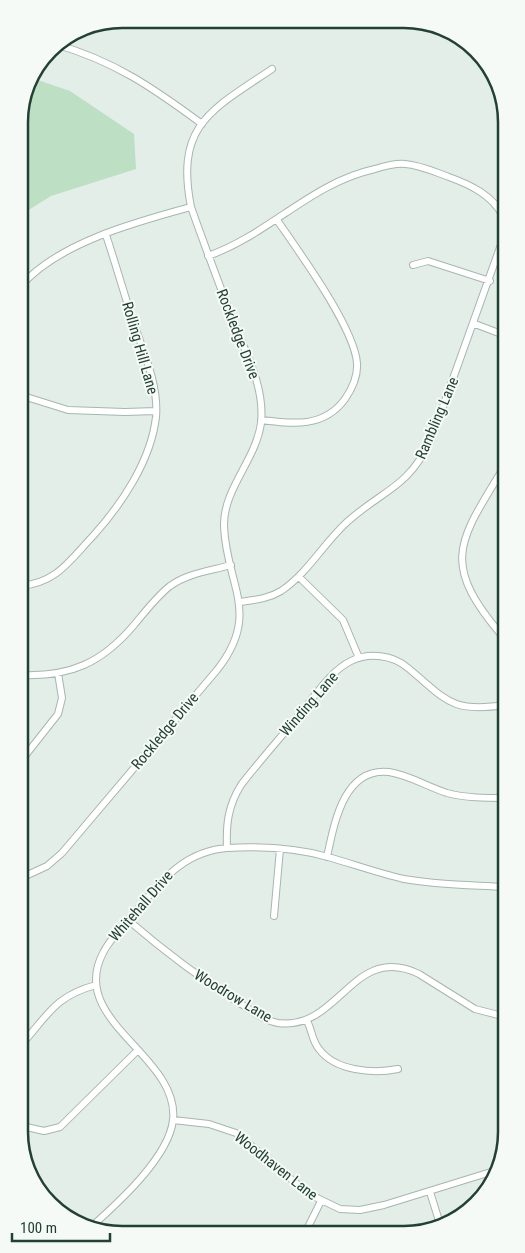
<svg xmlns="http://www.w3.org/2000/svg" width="525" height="1253" font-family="'Roboto Condensed',sans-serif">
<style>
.green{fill:#bddfc3}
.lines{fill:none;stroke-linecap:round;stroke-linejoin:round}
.minor-casing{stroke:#a6b6b0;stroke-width:8}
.minor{stroke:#fff;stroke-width:6}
.labels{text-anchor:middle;stroke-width:4;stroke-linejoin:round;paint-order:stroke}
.street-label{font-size:15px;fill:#234036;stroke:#f5faf7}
.rim{fill:none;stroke:#234036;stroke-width:2.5}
</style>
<rect width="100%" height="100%" fill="#e4eee9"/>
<path class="green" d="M 29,77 L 70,91 L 134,134 L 136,169 L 51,196 L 19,216 L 19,114 Z"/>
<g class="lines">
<g class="minor-casing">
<path id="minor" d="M 55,44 C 114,61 152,87 202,124
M 208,256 C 270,234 311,183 375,169 C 385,166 395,163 405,164 C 420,165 435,172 449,177 C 471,185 492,195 503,216
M 413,265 L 428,261 L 490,281
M 20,287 C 57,243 136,222 191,207
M 475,324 L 504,335
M 20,395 L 68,410 L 125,412 L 156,411
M 261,420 C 293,424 324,428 345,399 C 352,389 358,376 357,363 C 354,327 299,252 277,220
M 504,467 C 457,544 440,563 504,638
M 299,577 L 343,620 L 359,658
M 20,586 C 57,583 70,560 93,536 C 121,505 151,461 156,417 C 159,384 142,349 132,318 C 123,290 115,262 106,235
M 240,602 C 254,600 268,599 281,591 C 308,573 323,544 347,522 C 384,489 407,489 431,440 L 503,239
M 21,675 C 70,677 102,663 134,625 C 145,612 156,597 170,586 C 188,573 210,571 231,565
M 21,761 L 58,714 L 62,698 L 58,673
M 227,848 C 226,824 228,806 241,785 C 261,759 283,735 304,709 C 317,693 332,670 351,661 C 369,652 393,655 408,668 C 447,700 450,713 505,705
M 327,857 C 334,825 343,767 389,772 C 409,775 428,787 447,793 C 465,798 486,798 505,798
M 21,878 L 47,866 L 62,853 L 217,670 C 262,613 226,585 224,526 C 223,489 256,460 261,423 C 265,386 245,352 232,318 C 218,281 204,244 191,207 C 175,125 211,110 272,69
M 274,916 L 280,849
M 128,920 C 164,951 201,979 241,1004 C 253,1011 265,1021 278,1023 C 340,1031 352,942 419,974 L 475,1009 L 506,1017
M 307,1021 C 312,1030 312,1041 319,1049 C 335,1071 373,1074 398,1069
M 22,1044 C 48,1015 55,996 96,985
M 173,1120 L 209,1124 L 236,1133 L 309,1194 L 340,1209 L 360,1210 L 384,1205 L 494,1171
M 22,1126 L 44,1131 L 60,1127 L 138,1050
M 430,1192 L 440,1224
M 91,1227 C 118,1203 169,1157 173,1120 C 180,1056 67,1021 103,953 C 112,935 129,920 142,904 C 165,876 188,851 227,848 C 261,846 296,848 328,857 C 353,864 378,873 404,879 C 437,885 472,885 505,887
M 306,1231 L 321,1201"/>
</g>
<use href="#minor" class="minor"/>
</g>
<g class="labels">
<g class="street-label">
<text transform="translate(238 334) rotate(69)" y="5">Rockledge Drive</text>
<text transform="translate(140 348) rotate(74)" y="5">Rolling Hill Lane</text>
<text transform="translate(437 418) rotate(-67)" y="5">Rambling Lane</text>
<text transform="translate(309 704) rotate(-49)" y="5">Winding Lane</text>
<text transform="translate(165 731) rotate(-50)" y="5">Rockledge Drive</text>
<text transform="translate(141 906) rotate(-49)" y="5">Whitehall Drive</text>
<text transform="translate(233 996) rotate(31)" y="5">Woodrow Lane</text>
<text transform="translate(276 1166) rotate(38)" y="5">Woodhaven Lane</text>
</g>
</g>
<path d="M0 0H525V1253H0ZM122 28H404A94 94 0 0 1 498 122V1132A94 94 0 0 1 404 1226H122A94 94 0 0 1 28 1132V122A94 94 0 0 1 122 28Z" fill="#f5faf7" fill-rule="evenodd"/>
<path class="rim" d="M122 28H404A94 94 0 0 1 498 122V1132A94 94 0 0 1 404 1226H122A94 94 0 0 1 28 1132V122A94 94 0 0 1 122 28Z"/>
<path d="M12 1233v8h98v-8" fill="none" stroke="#234036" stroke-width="2.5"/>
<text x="20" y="1233" font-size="15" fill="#234036" stroke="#f5faf7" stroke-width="4" paint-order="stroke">100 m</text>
</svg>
